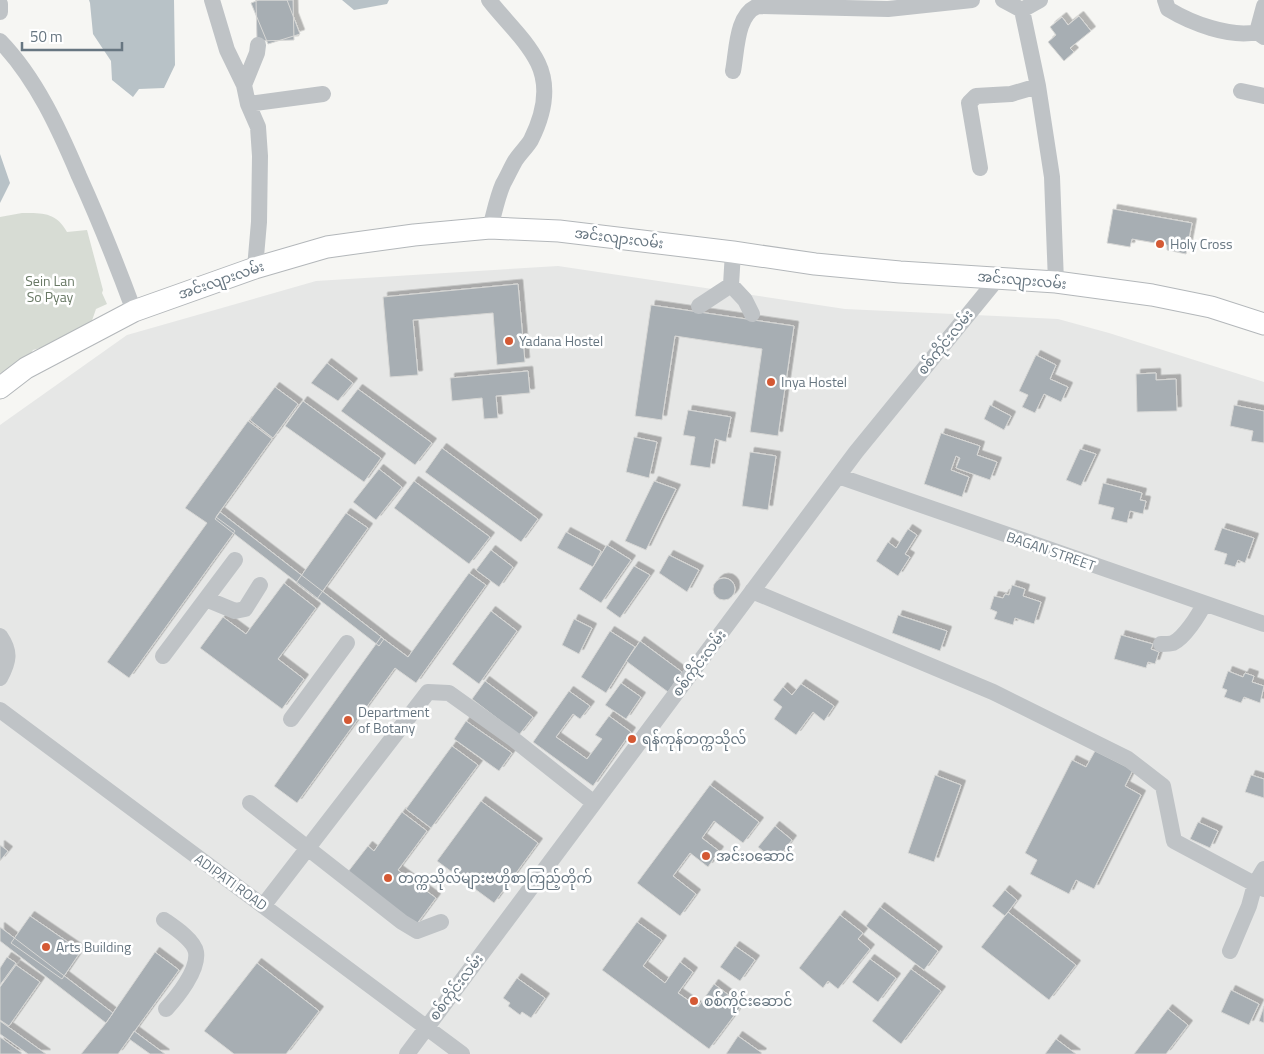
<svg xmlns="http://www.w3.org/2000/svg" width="1264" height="1054" font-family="'Titillium Web','Noto Sans Myanmar',sans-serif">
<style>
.built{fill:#e6e7e6}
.green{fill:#d7dcd4}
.water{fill:#b8c2c7}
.building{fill:#a7aeb3;stroke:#d7d7d5;filter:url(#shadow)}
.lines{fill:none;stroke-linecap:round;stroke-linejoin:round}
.major-casing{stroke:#b3b7ba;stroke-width:23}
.minor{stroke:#bfc3c6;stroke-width:16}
.major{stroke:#fff;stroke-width:21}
.poi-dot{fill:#d45934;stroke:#fff;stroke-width:2}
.labels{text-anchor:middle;stroke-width:5;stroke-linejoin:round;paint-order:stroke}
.street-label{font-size:14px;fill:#677681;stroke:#fff}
.poi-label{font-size:14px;fill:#677681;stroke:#fff;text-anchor:start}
.park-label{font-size:14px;fill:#697965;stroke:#fff}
</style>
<defs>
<filter id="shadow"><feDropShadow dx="4.5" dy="-4.5" stdDeviation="0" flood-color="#0004"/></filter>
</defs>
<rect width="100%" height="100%" fill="#f6f6f3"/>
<path class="built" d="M 558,266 L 845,309 L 1058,319 L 1109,333 L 1264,382 L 1264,1054 L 0,1054 L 0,425 L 127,335 L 316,281 Z"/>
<path class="green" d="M 22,213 C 42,213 56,212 67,232 L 87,230 L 103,290 L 102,293 L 107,304 L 96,309 L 87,335 L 33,350 L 21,369 L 0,373 L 0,217 Z"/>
<path class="water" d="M 89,0 L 174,0 L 175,65 L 164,88 L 139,89 L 133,97 L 112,80 L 111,61 L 93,34 L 90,3 Z
M 342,0 L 389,0 L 387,4 L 354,10 Z
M 0,154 L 10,183 L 0,203 Z"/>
<path class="building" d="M 256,0 L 293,0 L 294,40 L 257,41 Z
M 259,0 L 287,0 L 300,34 L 268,44 L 251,3 Z
M 1079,16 L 1091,31 L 1070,48 L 1074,52 L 1064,61 L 1048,42 L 1056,35 L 1050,27 L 1062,17 L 1068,25 Z
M 1113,209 L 1192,223 L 1186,254 L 1167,250 L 1167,245 L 1132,239 L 1130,247 L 1107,243 Z
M 518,284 L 525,362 L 497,365 L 493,313 L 413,320 L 418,375 L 390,377 L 383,297 Z
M 651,305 L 794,326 L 778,436 L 750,432 L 762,349 L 675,336 L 662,420 L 635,416 Z
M 1036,355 L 1056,365 L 1050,379 L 1068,387 L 1061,402 L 1044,394 L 1035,413 L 1022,407 L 1028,395 L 1019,391 Z
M 327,363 L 353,383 L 338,401 L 311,383 Z
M 528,371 L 530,393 L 496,396 L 498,418 L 484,419 L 482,398 L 452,401 L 450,378 Z
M 1156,373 L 1156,380 L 1176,379 L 1177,411 L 1137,412 L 1136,374 Z
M 275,387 L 298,404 L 273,438 L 250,420 Z
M 358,389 L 432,443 L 415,465 L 341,411 Z
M 303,401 L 381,458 L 364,482 L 285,426 Z
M 990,405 L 1011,416 L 1004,430 L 984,419 Z
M 1234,405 L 1264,411 L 1264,443 L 1251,441 L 1253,431 L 1230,426 Z
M 688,410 L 731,417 L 726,442 L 715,439 L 710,468 L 690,465 L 695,437 L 683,435 Z
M 248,421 L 272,439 L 216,517 L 235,531 L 129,678 L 107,662 L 207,523 L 185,508 Z
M 941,433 L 980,446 L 977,455 L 997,462 L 990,480 L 956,468 L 960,458 L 956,456 L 951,470 L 969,477 L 962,497 L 924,484 Z
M 634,437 L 657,442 L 649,478 L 626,472 Z
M 442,448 L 538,519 L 521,542 L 425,472 Z
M 1080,449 L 1096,454 L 1081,486 L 1066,480 Z
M 750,452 L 776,456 L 768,510 L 742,506 Z
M 379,469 L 402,487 L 376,520 L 353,502 Z
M 414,481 L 490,537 L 469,564 L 394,508 Z
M 654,481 L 676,489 L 646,550 L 625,541 Z
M 1103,483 L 1142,493 L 1140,500 L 1146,501 L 1143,514 L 1130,511 L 1127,523 L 1111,519 L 1114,508 L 1098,504 Z
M 220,512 L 384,639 L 379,646 L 215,519 Z
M 346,513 L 368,528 L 317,599 L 296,583 Z
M 1222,528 L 1254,538 L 1245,563 L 1238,560 L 1235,567 L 1224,564 L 1227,554 L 1214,550 Z
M 908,529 L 917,535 L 905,554 L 910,557 L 898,576 L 876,561 L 888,542 L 896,548 Z
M 566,532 L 601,551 L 593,567 L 557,548 Z
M 607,545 L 631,560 L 601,603 L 579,589 Z
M 491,550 L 513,567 L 499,587 L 476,570 Z
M 669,555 L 699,570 L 687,592 L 659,573 Z
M 634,566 L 650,575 L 620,618 L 606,608 Z
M 469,573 L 486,585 L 416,683 L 395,668 L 297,803 L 274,786 L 381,637 L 408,657 Z
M713 589a11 11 0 1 1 22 0a11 11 0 1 1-22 0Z
M 284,583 L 316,608 L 278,659 L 304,679 L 282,709 L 200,648 L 223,617 L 246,634 Z
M 1012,585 L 1025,589 L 1023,596 L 1041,602 L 1034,624 L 1015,618 L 1013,625 L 994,619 L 997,612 L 990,609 L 994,596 L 1003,598 L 1005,594 L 1009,595 Z
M 491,611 L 517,631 L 479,684 L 452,664 Z
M 898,615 L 947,631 L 940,651 L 892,633 Z
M 574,619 L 592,628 L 579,654 L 562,645 Z
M 610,631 L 635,647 L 606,693 L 581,677 Z
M 1121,635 L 1153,644 L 1151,649 L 1159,652 L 1155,664 L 1148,662 L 1146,668 L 1114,659 Z
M 640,641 L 682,672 L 668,692 L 626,661 Z
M 1228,671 L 1243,677 L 1245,673 L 1254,676 L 1252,682 L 1264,686 L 1260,703 L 1244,697 L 1241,703 L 1224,697 L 1227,690 L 1222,688 Z
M 485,681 L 533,717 L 519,735 L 472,699 Z
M 621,683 L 641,697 L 626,719 L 605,705 Z
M 801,684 L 834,706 L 824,721 L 813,712 L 796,735 L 774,719 L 782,707 L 773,700 L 783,687 L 792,695 Z
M 569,691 L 590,706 L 580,719 L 573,714 L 556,737 L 587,759 L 602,739 L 595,735 L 609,716 L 631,732 L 593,786 L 533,742 Z
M 466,721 L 512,753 L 499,771 L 454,739 Z
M 452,746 L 478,765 L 431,828 L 406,809 Z
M 1095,751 L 1133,770 L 1125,786 L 1141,795 L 1094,889 L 1076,880 L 1069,894 L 1030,874 L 1037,860 L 1025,853 L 1072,760 L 1086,767 Z
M 935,775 L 961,785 L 934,862 L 908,853 Z
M 1251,775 L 1264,779 L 1264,798 L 1245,792 Z
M 710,785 L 759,822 L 743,843 L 714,821 L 702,838 L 719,851 L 708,867 L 690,853 L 673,876 L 696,894 L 680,916 L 637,883 Z
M 481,801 L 538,843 L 494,903 L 437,861 Z
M 402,812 L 427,831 L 398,870 L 436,898 L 416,925 L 347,873 L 368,846 L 374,851 Z
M 1198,822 L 1218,831 L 1210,848 L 1190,839 Z
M 775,826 L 792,840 L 776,861 L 758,847 Z
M 0,845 L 8,851 L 0,861 Z
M 1005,890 L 1017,900 L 1005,916 L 992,906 Z
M 880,907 L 938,951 L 924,970 L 866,926 Z
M 1008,912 L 1076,965 L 1049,1000 L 981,947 Z
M 840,915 L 863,933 L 858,939 L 870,949 L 838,989 L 828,981 L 823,988 L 799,968 Z
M 30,916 L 81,951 L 62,979 L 11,943 Z
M 637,922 L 662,940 L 643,966 L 665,983 L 680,962 L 693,972 L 678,993 L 698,1007 L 714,984 L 742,1005 L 709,1049 L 602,970 Z
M 0,927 L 113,1013 L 106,1023 L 0,941 Z
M 735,946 L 755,960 L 740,981 L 720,967 Z
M 155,952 L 179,970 L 118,1054 L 81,1054 L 106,1023 Z
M 7,957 L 16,963 L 0,985 L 0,968 Z
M 870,959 L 896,978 L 878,1002 L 852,982 Z
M 257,963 L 319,1011 L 286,1054 L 234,1054 L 204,1031 Z
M 16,965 L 40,982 L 9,1026 L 0,1020 L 0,987 Z
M 911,969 L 941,991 L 901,1044 L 872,1021 Z
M 517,978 L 545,998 L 531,1018 L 522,1012 L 520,1015 L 508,1006 L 510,1003 L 503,998 Z
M 1231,990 L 1259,1004 L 1249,1025 L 1221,1012 Z
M 1264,1006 L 1264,1023 L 1259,1021 Z
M 1168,1009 L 1188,1025 L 1166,1054 L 1134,1054 Z
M 0,1021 L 46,1054 L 28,1054 L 0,1034 Z
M 134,1031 L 165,1054 L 150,1054 L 129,1039 Z
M 738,1036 L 762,1053 L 761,1054 L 726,1054 Z
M 0,1037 L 22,1053 L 21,1054 L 0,1054 Z
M 1056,1039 L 1076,1054 L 1045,1054 Z"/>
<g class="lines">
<g class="major-casing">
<path id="major" d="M 0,388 L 26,368 L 134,311 L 255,268 L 327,247 L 414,235 L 490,228 L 559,231 L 733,252 L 815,264 L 900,272 L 1056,282 L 1152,295 L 1211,307 L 1264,324"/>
</g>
<path class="minor" d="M 212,0 L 227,50 L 244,85
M 489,0 C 505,21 526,39 538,63 C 550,88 543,116 531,140 C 527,147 520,153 515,161 C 511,168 507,177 503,184 C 497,198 494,214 490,228
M 1003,0 L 1022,10 L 1038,86 L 1052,177 L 1056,282
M 1165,0 L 1168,9 C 1191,23 1230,38 1257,32
M 0,4 L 0,12
M 1264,6 L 1257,32 L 1264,37
M 1022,10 L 1040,0
M 0,41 C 36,78 59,129 79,176 C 99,220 117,265 134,311
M 733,71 C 737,51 736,14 758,6 L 888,9 L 972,0
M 1241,91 L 1264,96
M 248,104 L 323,94
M 980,168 L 969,103 L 976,96 L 1011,94 L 1038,86
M 255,268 L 259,222 L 260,156 L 258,127 L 248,104 L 244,85 L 257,53 L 258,45
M 731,285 L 745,300 L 752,314
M 699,306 L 731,285 L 733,252
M 838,476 L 1264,624
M 752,591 L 993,692 L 1128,759 L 1163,786 L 1174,841 L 1264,889
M 206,599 L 235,611 L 245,609 L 260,585
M 0,636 C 11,652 9,661 0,678
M 1161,644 C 1164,644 1170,644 1173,643 C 1184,638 1199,615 1204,604
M 163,656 L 235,560
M 0,710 L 462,1054
M 291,719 L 347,643
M 250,803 L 402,922 L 417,931 L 441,922
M 263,906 L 428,692 L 449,693 L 512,738 L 594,803
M 164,920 C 174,927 194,940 196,952 C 199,970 177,997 166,1009
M 1230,951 L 1249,906 L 1255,884 L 1264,869
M 407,1054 L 856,452 L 998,278"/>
<use href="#major" class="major"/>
</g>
<g class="poi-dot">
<circle cx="1160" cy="244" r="5"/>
<circle cx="509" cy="341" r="5"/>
<circle cx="771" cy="382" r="5"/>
<circle cx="348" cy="720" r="5"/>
<circle cx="632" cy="739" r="5"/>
<circle cx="706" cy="856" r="5"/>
<circle cx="388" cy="878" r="5"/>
<circle cx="46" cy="947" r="5"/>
<circle cx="694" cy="1001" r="5"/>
</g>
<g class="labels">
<g class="street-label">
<text transform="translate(619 238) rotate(7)" y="5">အင်းလျားလမ်း</text>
<text transform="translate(221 280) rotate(-19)" y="5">အင်းလျားလမ်း</text>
<text transform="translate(1022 280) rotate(5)" y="5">အင်းလျားလမ်း</text>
<text transform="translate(945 342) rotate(-51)" y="5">စစ်ကိုင်းလမ်း</text>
<text transform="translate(1051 551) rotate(19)" y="5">BAGAN STREET</text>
<text transform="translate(699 663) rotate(-53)" y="5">စစ်ကိုင်းလမ်း</text>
<text transform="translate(231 882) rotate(36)" y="5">ADIPATI ROAD</text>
<text transform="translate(456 987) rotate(-53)" y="5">စစ်ကိုင်းလမ်း</text>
</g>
<g class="poi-label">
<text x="1170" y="249">Holy Cross</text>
<text x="519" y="346">Yadana Hostel</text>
<text x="781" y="387">Inya Hostel</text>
<text x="358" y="717">Department<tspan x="358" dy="16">of Botany</tspan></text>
<text x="642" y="744">ရန်ကုန်တက္ကသိုလ်</text>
<text x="716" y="861">အင်းဝ‌ဆောင်</text>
<text x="398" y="883">တက္ကသိုလ်များဗဟိုစာကြည့်တိုက်</text>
<text x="56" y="952">Arts Building</text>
<text x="704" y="1006">စစ်ကိုင်းဆောင်</text>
</g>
<g class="park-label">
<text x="50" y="286">Sein Lan<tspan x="50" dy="16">So Pyay</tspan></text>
</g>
</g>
<path d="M22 42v8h100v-8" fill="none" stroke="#677681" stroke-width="2.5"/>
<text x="30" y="42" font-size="15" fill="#677681" stroke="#ffffff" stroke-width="4" paint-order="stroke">50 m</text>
</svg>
